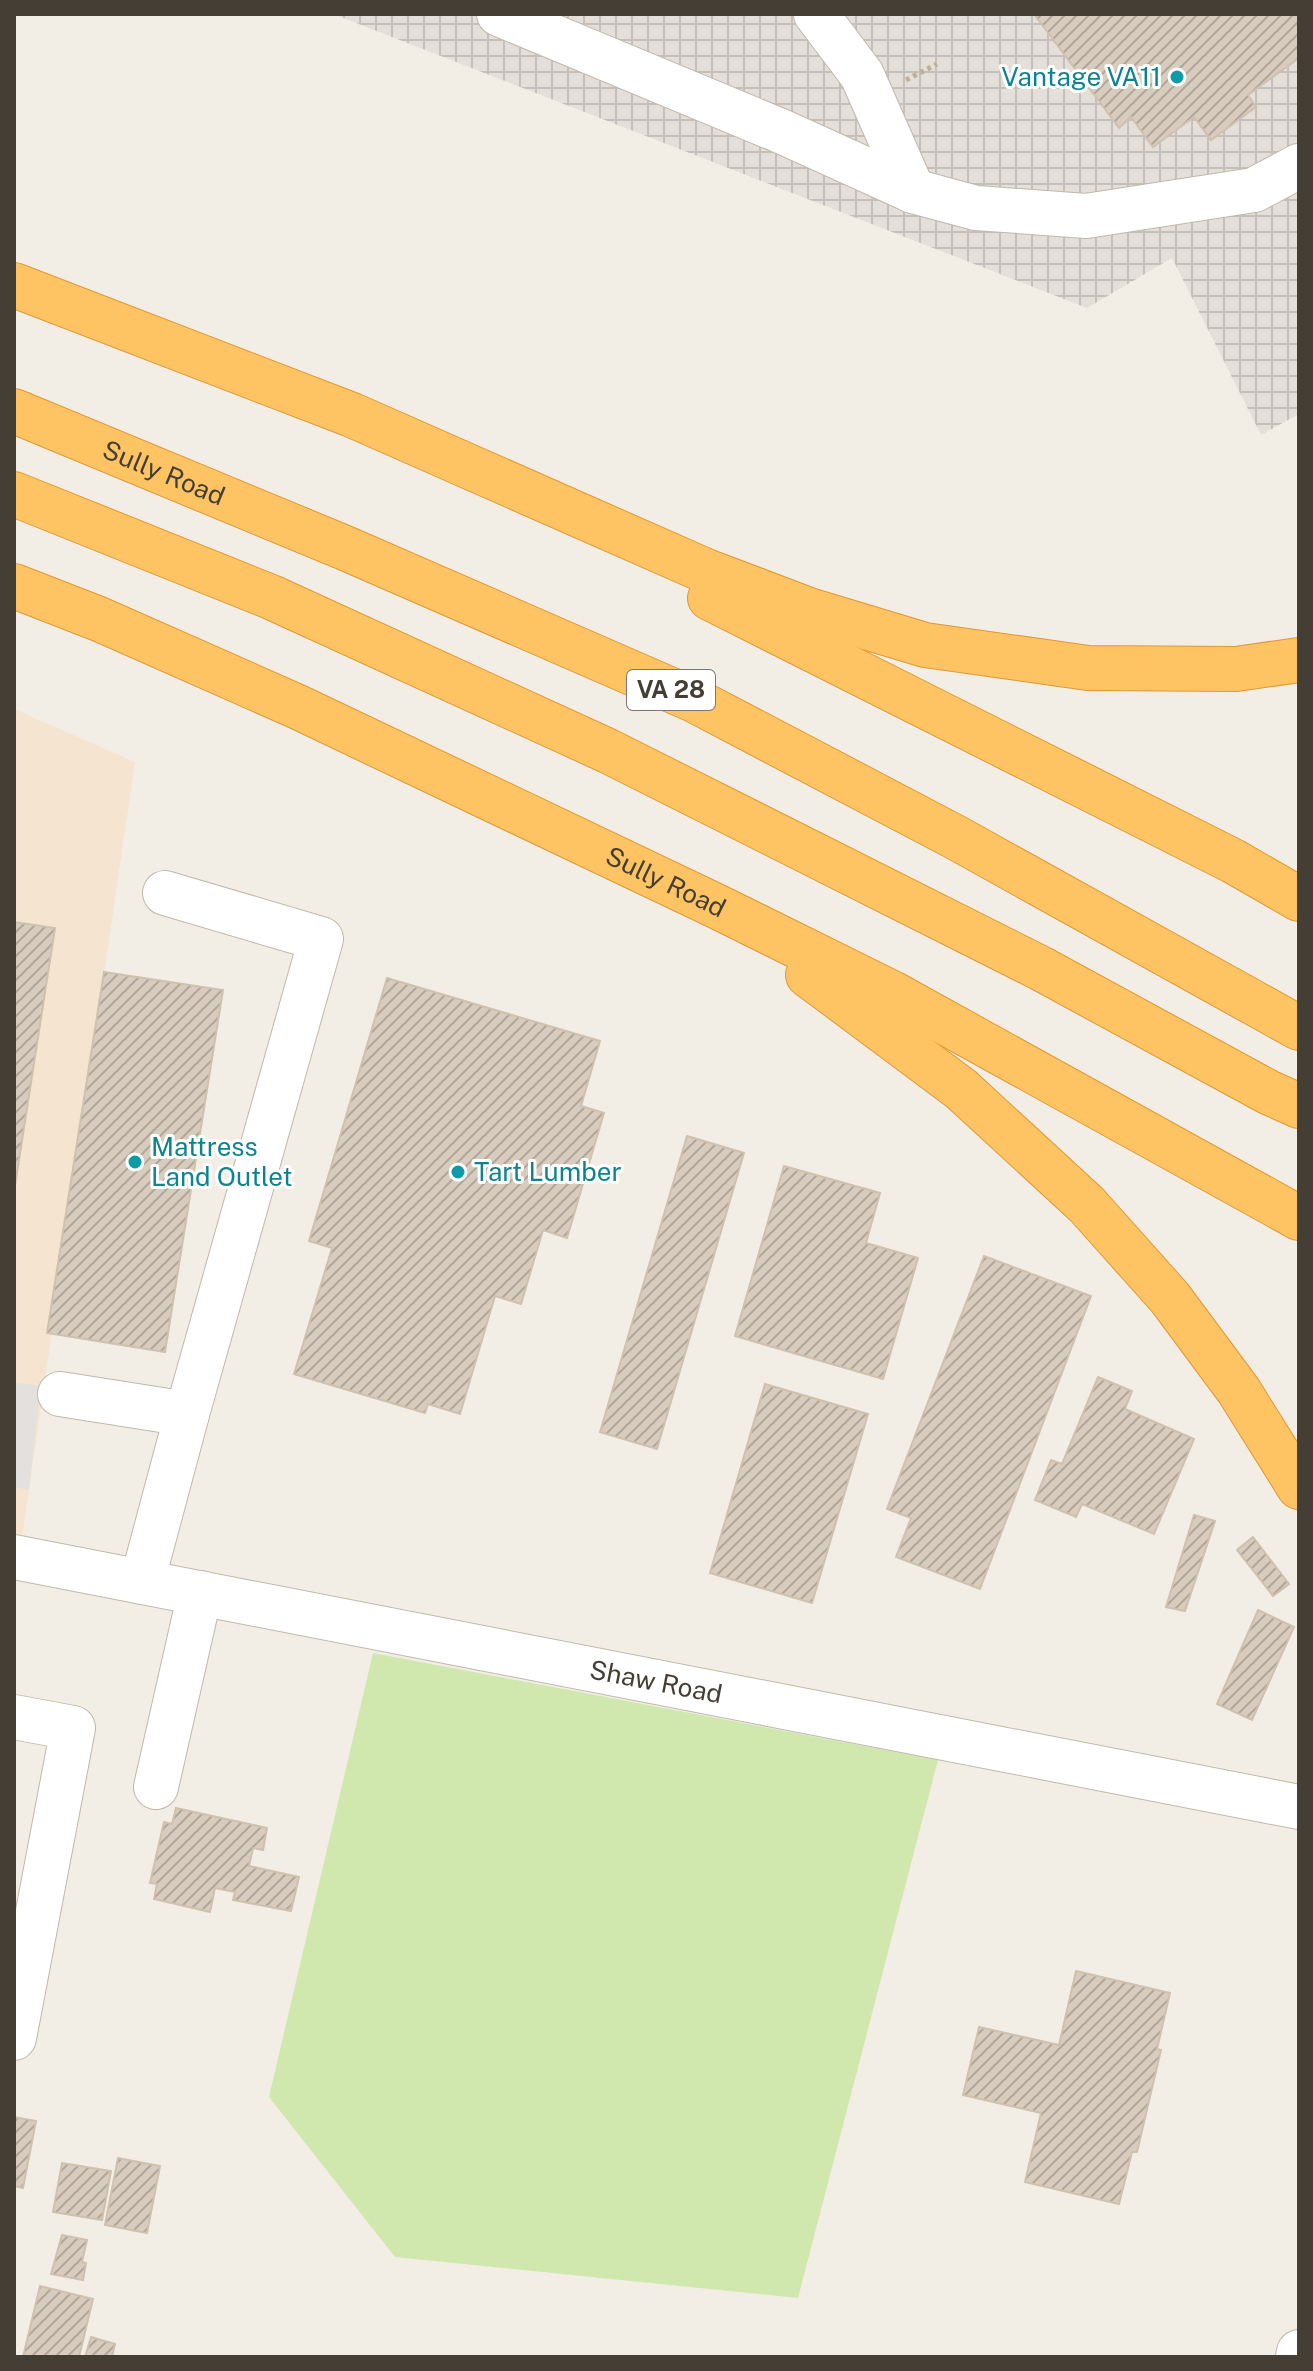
<svg xmlns="http://www.w3.org/2000/svg" width="1313" height="2371" font-family="'Public Sans',sans-serif">
<style>
.commercial{fill:#f5e4d0}
.industrial{fill:url(#industrial-grid)}
.garden{fill:#d0e7ad}
.parking{fill:#e3e1dd}
.building{fill:url(#building-hatch);stroke:#cfc1ae;stroke-width:2}
.lines{fill:none;stroke-linecap:round;stroke-linejoin:round}
.minor-casing{stroke:#c1b8ab;stroke-width:46}
.highway-casing{stroke:#de9834;stroke-width:46}
.path{stroke:#c0b099;stroke-width:5;stroke-dasharray:4 4;stroke-linecap:butt}
.minor{stroke:#fff;stroke-width:44}
.highway{stroke:#fec464;stroke-width:44}
.culture-dot{fill:#0f9aa8;stroke:#fff;stroke-width:3}
.labels{text-anchor:middle;stroke-width:6;stroke-linejoin:round;paint-order:stroke}
.shield{fill:#fff;stroke:#7d7872;stroke-width:2}
.shield-label{font-size:24px;font-weight:bold;fill:#453e35}
.culture-label{font-size:26px;fill:#0d838f;stroke:#fff;text-anchor:start}
.street-label{font-size:26px;fill:#453e35;stroke:#fff}
</style>
<defs>
<pattern id="industrial-grid" width="8" height="8" patternUnits="userSpaceOnUse" patternTransform="scale(2)"><rect width="8" height="8" fill="#e5dfda"/><path d="M0 4h8M4 0v8" fill="none" stroke="#c6c0bc"/></pattern>
<pattern id="building-hatch" width="6" height="6" patternUnits="userSpaceOnUse" patternTransform="scale(2)"><rect width="6" height="6" fill="#d7ccbd"/><path d="M-1 1l2-2M0 6l6-6M5 7l2-2" fill="none" stroke="#b0a79a"/></pattern>
</defs>
<rect width="100%" height="100%" fill="#f3eee5"/>
<path class="commercial" d="M 14,709 L 135,762 L 19,1558 L 14,1557 Z"/>
<path class="industrial" d="M 333,14 L 1299,14 L 1299,414 L 1261,435 L 1172,258 L 1087,308 Z"/>
<path class="garden" d="M 373,1653 L 938,1760 L 798,2298 L 395,2257 L 269,2097 Z"/>
<path class="parking" d="M 14,1382 L 41,1386 L 29,1490 L 14,1487 Z"/>
<path class="building" d="M 1034,14 L 1299,14 L 1299,58 L 1248,95 L 1256,107 L 1211,140 L 1194,117 L 1153,147 L 1131,117 L 1119,128 Z
M 14,922 L 55,928 L 14,1192 Z
M 104,972 L 223,990 L 165,1352 L 47,1333 Z
M 387,978 L 600,1041 L 581,1106 L 604,1113 L 567,1238 L 543,1230 L 521,1304 L 495,1296 L 460,1414 L 428,1404 L 425,1413 L 294,1374 L 332,1248 L 309,1241 Z
M 687,1136 L 744,1153 L 657,1449 L 600,1432 Z
M 784,1166 L 880,1193 L 866,1243 L 918,1258 L 883,1379 L 735,1336 Z
M 984,1256 L 1091,1296 L 980,1589 L 896,1557 L 911,1518 L 887,1509 Z
M 1098,1377 L 1132,1391 L 1125,1409 L 1194,1439 L 1154,1534 L 1082,1504 L 1076,1517 L 1035,1500 L 1051,1460 L 1062,1464 Z
M 765,1384 L 868,1414 L 812,1603 L 710,1573 Z
M 1194,1515 L 1215,1521 L 1185,1611 L 1166,1607 Z
M 1253,1537 L 1289,1584 L 1273,1596 L 1237,1550 Z
M 1258,1610 L 1294,1627 L 1252,1720 L 1217,1704 Z
M 176,1808 L 267,1828 L 263,1850 L 253,1848 L 249,1866 L 299,1877 L 291,1911 L 233,1900 L 235,1892 L 215,1888 L 210,1912 L 154,1899 L 157,1884 L 150,1883 L 164,1822 L 172,1824 Z
M 1076,1971 L 1170,1993 L 1157,2049 L 1161,2050 L 1137,2152 L 1132,2152 L 1119,2204 L 1025,2182 L 1041,2113 L 963,2095 L 979,2027 L 1059,2045 Z
M 14,2117 L 36,2121 L 23,2188 L 14,2186 Z
M 118,2158 L 160,2166 L 147,2233 L 105,2225 Z
M 62,2163 L 111,2171 L 102,2220 L 53,2212 Z
M 62,2235 L 87,2240 L 82,2262 L 86,2263 L 83,2280 L 51,2274 Z
M 40,2286 L 93,2299 L 79,2357 L 23,2357 Z
M 91,2337 L 115,2344 L 112,2357 L 85,2357 Z"/>
<g class="lines">
<g class="minor-casing">
<g id="minor">
<path d="M 499,14 L 783,132 L 913,191 L 976,208 L 1086,216 L 1254,190 L 1299,166"/>
<path d="M 816,14 L 862,75 L 913,191"/>
<path d="M 60,1394 L 187,1414"/>
<path id="s1" d="M 14,1557 L 1299,1807"/>
<path d="M 142,1582 L 187,1414 L 321,939 L 165,893"/>
<path d="M 14,1717 L 73,1728 L 14,2038"/>
<path d="M 156,1787 L 200,1593"/>
<path d="M 1298,2357 L 1299,2352"/>
</g>
</g>
<g class="highway-casing">
<g id="highway">
<path d="M 14,285 L 352,415 L 706,571 L 809,610 L 925,645 L 1088,668 L 1236,669 L 1299,660"/>
<path id="s2" d="M 14,411 L 345,548 L 694,700 L 955,837 L 1299,1028"/>
<path d="M 14,494 L 271,597 L 608,751 L 1040,968 L 1268,1092 L 1299,1106"/>
<path id="s3" d="M 14,586 L 99,619 L 298,707 L 716,906 L 892,993 L 1299,1218"/>
<path d="M 710,598 L 1233,861 L 1299,899"/>
<path d="M 808,975 L 961,1089 L 1087,1205 L 1170,1298 L 1239,1391 L 1299,1487"/>
</g>
</g>
<path class="path" d="M 906,80 L 937,64"/>
<use href="#minor" class="minor"/>
<use href="#highway" class="highway"/>
</g>
<g class="culture-dot">
<circle cx="1177" cy="77" r="8"/>
<circle cx="135" cy="1162" r="8"/>
<circle cx="458" cy="1172" r="8"/>
</g>
<g class="labels">
<rect class="shield" x="627" y="670" width="88" height="40" rx="6"/>
<g class="shield-label">
<text x="671" y="698">VA 28</text>
</g>
<g class="culture-label">
<text x="1161" y="86" text-anchor="end">Vantage VA11</text>
<text x="151" y="1156">Mattress<tspan x="151" dy="30">Land Outlet</tspan></text>
<text x="474" y="1181">Tart Lumber</text>
</g>
<g class="street-label">
<text dy="9" stroke="none"><textPath href="#s2" startOffset="162">Sully Road</textPath></text>
<text dy="9" stroke="none"><textPath href="#s3" startOffset="716">Sully Road</textPath></text>
<text dy="9" stroke="none"><textPath href="#s1" startOffset="654">Shaw Road</textPath></text>
</g>
</g>
<rect width="1313" height="2371" fill="none" stroke="#453e35" stroke-width="32"/>
</svg>
